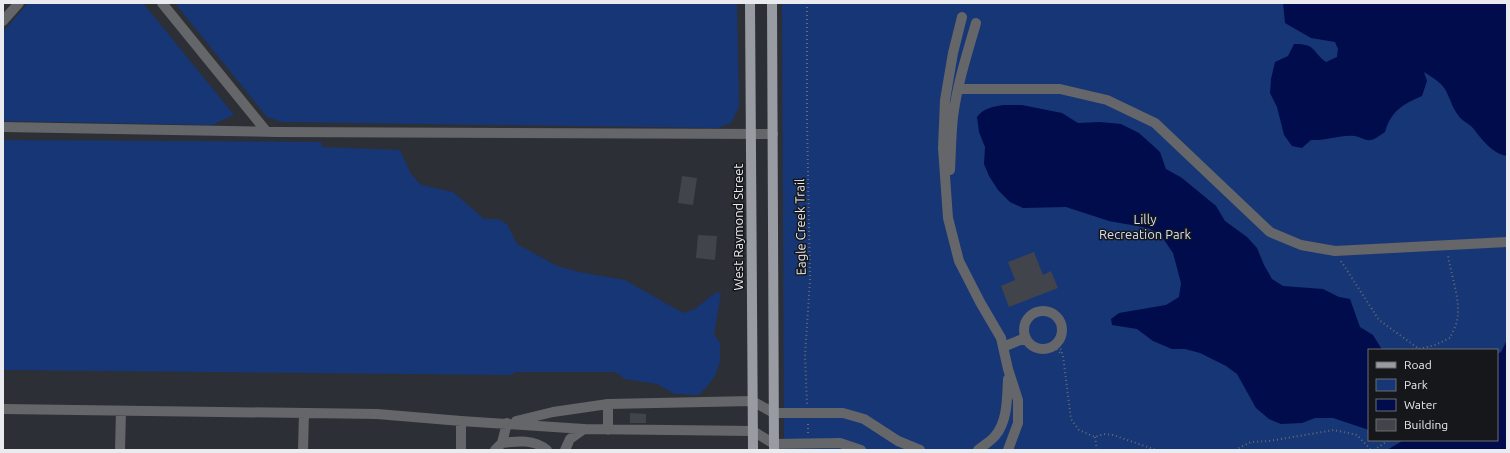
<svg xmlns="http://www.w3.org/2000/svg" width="1510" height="453" font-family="Ubuntu,sans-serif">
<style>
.green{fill:#173676;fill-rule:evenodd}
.water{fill:#000c4b}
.building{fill:#41444a}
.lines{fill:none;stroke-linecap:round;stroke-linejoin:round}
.path{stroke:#686b70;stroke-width:2;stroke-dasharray:1 3;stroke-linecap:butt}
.minor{stroke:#646669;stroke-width:10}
.major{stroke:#989ba1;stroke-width:10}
.labels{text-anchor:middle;stroke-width:3;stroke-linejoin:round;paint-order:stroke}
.park-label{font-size:13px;fill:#d4dff3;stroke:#16171a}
.street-label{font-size:13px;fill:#e9ebef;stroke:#16171a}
</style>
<rect width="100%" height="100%" fill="#2c2f35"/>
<path class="green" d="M 28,3 L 143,3 L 234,115 L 212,125 L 3,121 L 3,32 Z
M 175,3 L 737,3 L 739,107 L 731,123 L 718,128 L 282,122 L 267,117 Z
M 782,3 L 1507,3 L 1507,450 L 784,450 ZM 1369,350 L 1497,350 L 1497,440 L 1369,440 Z
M 3,140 L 321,142 L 322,147 L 400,150 L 411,174 L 421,185 L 453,192 L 484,219 L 498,219 L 507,224 L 517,244 L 557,266 L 579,272 L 625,280 L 683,313 L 695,309 L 715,293 L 721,293 L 714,334 L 720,343 L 720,362 L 715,376 L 705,389 L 698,395 L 675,394 L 657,384 L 625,379 L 615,372 L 515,372 L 512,375 L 3,370 Z"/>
<path class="water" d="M 1283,3 L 1507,3 L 1507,156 C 1491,153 1482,139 1472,127 C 1468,123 1461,120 1458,115 C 1452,107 1451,101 1447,93 C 1444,84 1432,77 1424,72 L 1427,81 L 1422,96 C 1403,104 1391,111 1385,132 C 1380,135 1376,139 1371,140 C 1365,141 1361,137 1355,136 C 1341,134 1326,141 1311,140 L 1302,148 L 1292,146 L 1284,135 L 1277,107 L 1270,93 L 1271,79 L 1275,62 L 1288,56 L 1294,44 C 1317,44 1311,51 1326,62 L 1337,57 L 1338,49 L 1335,42 L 1311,38 L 1285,23 Z
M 1003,105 L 1022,105 L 1062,113 L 1078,123 L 1100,122 L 1121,124 L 1139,133 L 1160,152 L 1166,169 L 1182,178 L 1216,206 L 1225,221 L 1247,237 L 1257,248 L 1264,265 L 1272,279 L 1283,286 L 1323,289 L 1339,297 L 1350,299 L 1360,327 L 1373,335 L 1381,348 L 1384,350 L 1369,350 L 1369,430 L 1333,418 L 1315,418 L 1302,423 L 1281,424 L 1269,419 L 1256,408 L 1237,374 L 1226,366 L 1200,353 L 1185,349 L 1172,349 L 1153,341 L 1137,329 L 1112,325 L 1111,319 L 1119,313 L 1166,305 L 1179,297 L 1181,283 L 1173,253 L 1160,234 L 1148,228 L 1109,221 L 1066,207 L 1023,208 L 1010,202 L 998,190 L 989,176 L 984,164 L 985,147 L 979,132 L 977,117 C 984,108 992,107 1003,105 Z
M 1507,340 L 1507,450 L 1387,450 L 1404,440 L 1497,440 L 1497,354 L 1501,352 Z"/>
<path class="building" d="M 682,176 L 697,178 L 693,205 L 678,203 Z
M 698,235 L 717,236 L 715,260 L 696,258 Z
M 1034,252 L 1043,275 L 1051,271 L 1058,288 L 1009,307 L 1001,286 L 1015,280 L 1008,262 Z
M 630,413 L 646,414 L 646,423 L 630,423 Z"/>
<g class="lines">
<path class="path" d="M 807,3 L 807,121 L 810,280 L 805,355 L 807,404
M 1341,261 L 1379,320 L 1419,349 L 1419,350
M 1058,341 L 1063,356 L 1071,419 L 1079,430 L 1095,437 L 1104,434 L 1113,435 L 1156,450
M 1054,346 L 1062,355
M 1419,349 L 1435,345 L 1450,338 C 1452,333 1456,326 1457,321 C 1461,298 1451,277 1448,255
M 808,433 L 808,422
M 1095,437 L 1097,450
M 1235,450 L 1251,442 L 1269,441 L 1334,430 L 1357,435 L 1371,450
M 1374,450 L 1389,440"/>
<path class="minor" d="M 162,3 L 266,131
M 962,17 L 953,53 L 945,100 L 943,148 L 948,218 L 959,261 L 980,302 L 1001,338 L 1008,369 L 1018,400 L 1018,423 L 1008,450
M 3,21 L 19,3
M 958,89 L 1060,89 L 1107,100 L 1155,123 L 1270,232 L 1301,245 L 1335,251 L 1507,242
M 3,127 L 277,132 L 773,134
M 950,170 C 951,153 951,135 953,117 C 957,85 967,54 976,23
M1024 330a19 19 0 1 1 38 0a19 19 0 1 1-38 0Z
M 1003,347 L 1025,338
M 608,404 L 608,430
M 3,409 L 377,414 L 461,421 L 584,429 L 753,431 L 774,444 L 840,443 L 861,450
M 461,421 L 461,450
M 516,421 L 553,412 L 608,404 L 752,401 L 774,413 L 843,413 L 864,419 L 898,441 L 920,450
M 502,443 C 518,441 534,439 547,450
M 120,450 L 121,411
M 303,450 L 304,413
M 495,450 L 502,443 L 507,423
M 565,450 L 570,439 L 584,429
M 978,450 C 984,445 991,441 995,436 C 1008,421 1007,397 1008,379"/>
<path class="major" d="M 750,3 L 753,450
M 772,3 L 774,450"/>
</g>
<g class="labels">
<g class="park-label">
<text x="1145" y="224">Lilly<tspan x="1145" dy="15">Recreation Park</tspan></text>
</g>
<g class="street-label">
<text transform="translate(738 227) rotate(-90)" y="5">West Raymond Street</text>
<text transform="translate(800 227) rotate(-91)" y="5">Eagle Creek Trail</text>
</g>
</g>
<rect width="1510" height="453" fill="none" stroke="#e9ebef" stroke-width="8"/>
<rect x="1368" y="349" width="130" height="92" fill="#16171a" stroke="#6a6c6f"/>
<rect x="1376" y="362" width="20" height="6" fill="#989ba1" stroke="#6a6c6f"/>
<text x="1404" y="369" font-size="12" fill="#e9ebef">Road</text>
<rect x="1376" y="379" width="20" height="12" fill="#173676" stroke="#6a6c6f"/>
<text x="1404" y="389" font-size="12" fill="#e9ebef">Park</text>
<rect x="1376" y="399" width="20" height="12" fill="#000c4b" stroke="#6a6c6f"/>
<text x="1404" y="409" font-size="12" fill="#e9ebef">Water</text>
<rect x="1376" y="419" width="20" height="12" fill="#41444a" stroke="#6a6c6f"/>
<text x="1404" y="429" font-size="12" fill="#e9ebef">Building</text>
</svg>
